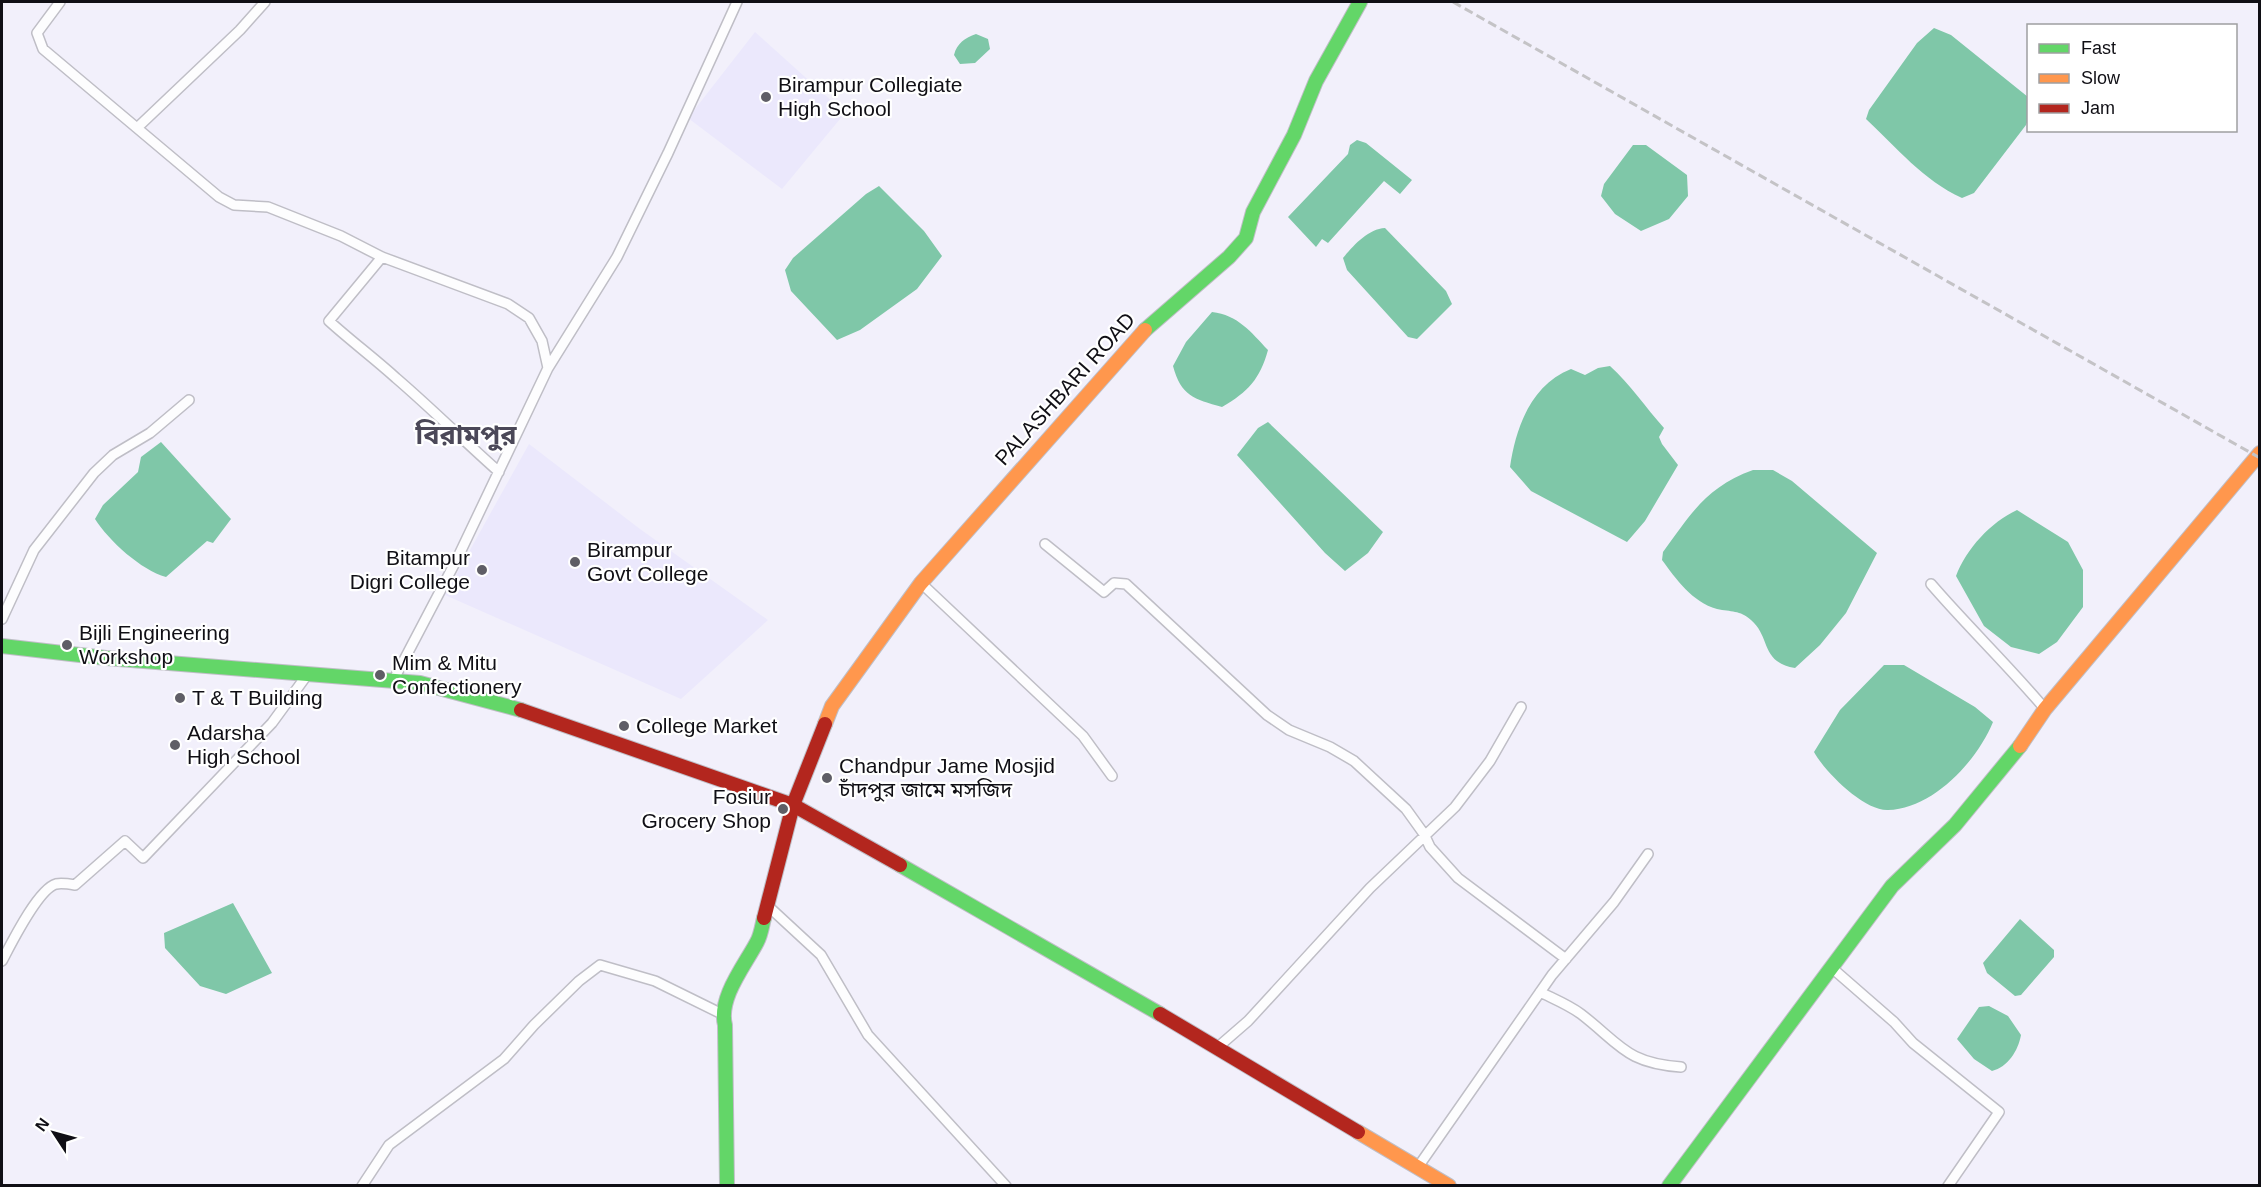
<svg xmlns="http://www.w3.org/2000/svg" width="2261" height="1187" font-family="Arial,'Noto Sans Bengali',sans-serif">
<style>
.built{fill:#ebe8fc}
.water{fill:#7fc7a8}
.lines{fill:none;stroke-linecap:round;stroke-linejoin:round}
.street-casing{stroke:#bfbec6;stroke-width:12}
.fast-casing{stroke:#bfbec6;stroke-width:16}
.slow-casing{stroke:#bfbec6;stroke-width:16}
.jam-casing{stroke:#bfbec6;stroke-width:16}
.street{stroke:#fdfdfe;stroke-width:9}
.fast{stroke:#63d668;stroke-width:14}
.slow{stroke:#ff974d;stroke-width:14}
.jam{stroke:#b3261e;stroke-width:14}
.rail{stroke:#c4c3c6;stroke-width:3;stroke-dasharray:9 4.5;stroke-linecap:butt}
.poi-dot{fill:#5f5e66;stroke:#fff;stroke-width:2}
.labels{text-anchor:middle;stroke-width:4.5;stroke-linejoin:round;paint-order:stroke}
.poi-label{font-size:21px;fill:#100f15;stroke:#fff;text-anchor:start}
.street-label{font-size:21px;fill:#100f15;stroke:#fff}
.district-label{font-size:27px;font-weight:bold;fill:#4b4858;stroke:#fff}
</style>
<rect width="100%" height="100%" fill="#f2f0fb"/>
<path class="built" d="M 755,32 L 845,113 L 782,189 L 688,118 Z
M 529,444 L 640,529 L 768,620 L 681,699 L 445,595 Z"/>
<path class="water" d="M 1934,28 L 1951,35 L 2028,97 L 2028,120 L 2026,125 L 1974,193 L 1962,198 C 1923,180 1897,148 1866,119 L 1869,110 L 1917,43 Z
M 976,34 L 988,39 L 990,49 L 975,63 L 960,64 L 954,55 C 957,43 965,38 976,34 Z
M 1357,140 L 1366,143 L 1412,180 L 1400,194 L 1384,181 L 1328,243 L 1322,239 L 1316,247 L 1288,217 L 1348,154 L 1350,145 Z
M 1633,145 L 1646,145 L 1687,175 L 1688,196 L 1669,219 L 1641,231 L 1615,214 L 1601,196 L 1604,184 Z
M 879,186 L 924,231 L 942,256 L 917,289 L 860,330 L 837,340 L 791,291 L 785,270 L 793,258 L 866,194 Z
M 1385,228 L 1446,291 L 1452,304 L 1417,339 L 1408,337 L 1347,270 L 1343,258 C 1354,245 1368,229 1385,228 Z
M 1212,312 C 1238,315 1251,332 1268,350 C 1260,379 1248,392 1222,407 C 1194,399 1181,396 1173,366 L 1186,342 Z
M 1610,366 C 1630,384 1646,408 1664,428 L 1659,437 L 1662,444 L 1678,465 L 1645,521 L 1627,542 L 1531,491 L 1510,467 C 1516,427 1531,385 1571,369 L 1585,375 L 1598,368 Z
M 1268,422 L 1383,532 L 1368,553 L 1345,571 L 1325,553 L 1237,455 L 1258,428 Z
M 161,442 L 231,519 L 213,543 L 207,541 L 166,577 C 141,570 109,541 95,519 L 103,505 L 138,472 L 141,457 Z
M 1753,470 L 1773,470 L 1792,481 L 1877,553 L 1846,613 L 1820,645 L 1795,668 C 1760,662 1771,637 1751,620 C 1740,610 1731,612 1717,609 C 1692,602 1676,579 1662,560 L 1663,552 C 1691,514 1706,487 1753,470 Z
M 2017,510 L 2068,542 L 2083,570 L 2083,607 L 2057,642 L 2039,654 L 2011,647 L 1984,626 L 1956,576 C 1966,549 1991,522 2017,510 Z
M 1884,665 L 1904,665 L 1975,707 L 1993,722 C 1977,761 1933,809 1888,810 C 1864,811 1825,772 1814,752 L 1840,710 Z
M 233,903 L 272,973 L 226,994 L 200,986 L 165,948 L 164,933 Z
M 2020,919 L 2054,950 L 2054,957 L 2021,995 L 2015,996 L 1987,973 L 1983,963 Z
M 1989,1006 L 2008,1016 L 2021,1035 C 2018,1051 2008,1067 1992,1071 L 1974,1059 L 1957,1039 L 1979,1007 Z"/>
<g class="lines">
<g class="street-casing">
<path id="street" d="M 60,2 L 37,33 L 43,49 L 219,197 L 234,205 L 268,207 L 341,236 L 382,257 L 508,304 L 529,318 L 542,341 L 548,368
M 138,127 L 240,30 L 265,2
M 382,257 L 329,321 C 351,341 374,358 396,378 C 431,408 464,441 499,472
M 1045,544 L 1104,592 L 1114,583 L 1126,584 L 1267,715 L 1289,730 L 1330,747 L 1354,761 L 1406,809 L 1424,834 L 1430,847 L 1458,878 L 1566,959
M 921,583 L 1083,736 L 1112,776
M 1931,584 C 1968,627 2009,666 2045,709
M 2,619 L 34,550 L 94,473 L 113,455 L 150,433 L 189,400
M 393,681 L 457,559 L 548,368 L 617,257 L 668,153 L 737,2
M 768,906 L 821,955 L 868,1035 L 1006,1186
M 2,961 C 11,944 38,889 56,884 C 61,883 69,884 75,885 L 125,841 L 143,858 L 272,723 L 307,675
M 1832,968 L 1894,1022 L 1913,1043 L 1999,1112 L 1948,1186
M 1540,992 C 1554,999 1569,1005 1581,1014 C 1621,1045 1626,1063 1681,1067
M 1218,1047 L 1248,1021 L 1370,888 L 1455,807 L 1490,761 L 1521,707
M 1418,1167 L 1552,975 L 1614,902 L 1648,854
M 362,1186 L 389,1145 L 504,1059 L 534,1025 L 579,981 L 600,965 L 655,981 L 722,1014"/>
</g>
<g class="fast-casing">
<path id="fast" d="M 1145,330 L 1229,257 L 1246,238 L 1253,212 L 1294,135 L 1316,81 L 1360,2
M 2,646 L 106,658 L 420,683 L 521,710
M 900,865 L 1160,1014
M 727,1186 L 725,1025 C 718,998 745,965 757,942 C 761,935 762,926 764,918
M 1669,1186 L 1892,886 L 1955,825 L 2020,746"/>
</g>
<g class="slow-casing">
<path id="slow" d="M 825,724 L 832,706 L 921,583 L 1145,330
M 2020,746 L 2045,709 L 2260,453
M 1358,1132 L 1449,1186"/>
</g>
<g class="jam-casing">
<path id="jam" d="M 521,710 L 793,805 L 900,865
M 764,918 L 793,805 L 825,724
M 1160,1014 L 1358,1132"/>
</g>
<use href="#street" class="street"/>
<use href="#fast" class="fast"/>
<use href="#slow" class="slow"/>
<use href="#jam" class="jam"/>
<path class="rail" d="M 1453,2 L 2260,458"/>
</g>
<g class="poi-dot">
<circle cx="766" cy="97" r="6"/>
<circle cx="575" cy="562" r="6"/>
<circle cx="482" cy="570" r="6"/>
<circle cx="67" cy="645" r="6"/>
<circle cx="380" cy="675" r="6"/>
<circle cx="180" cy="698" r="6"/>
<circle cx="624" cy="726" r="6"/>
<circle cx="175" cy="745" r="6"/>
<circle cx="827" cy="778" r="6"/>
<circle cx="783" cy="809" r="6"/>
</g>
<g class="labels">
<g class="poi-label">
<text x="778" y="92">Birampur Collegiate<tspan x="778" dy="24">High School</tspan></text>
<text x="587" y="557">Birampur<tspan x="587" dy="24">Govt College</tspan></text>
<text x="470" y="565" text-anchor="end">Bitampur<tspan x="470" dy="24">Digri College</tspan></text>
<text x="79" y="640">Bijli Engineering<tspan x="79" dy="24">Workshop</tspan></text>
<text x="392" y="670">Mim &amp; Mitu<tspan x="392" dy="24">Confectionery</tspan></text>
<text x="192" y="705">T &amp; T Building</text>
<text x="636" y="733">College Market</text>
<text x="187" y="740">Adarsha<tspan x="187" dy="24">High School</tspan></text>
<text x="839" y="773">Chandpur Jame Mosjid<tspan x="839" dy="24">চাঁদপুর জামে মসজিদ</tspan></text>
<text x="771" y="804" text-anchor="end">Fosiur<tspan x="771" dy="24">Grocery Shop</tspan></text>
</g>
<g class="street-label">
<text transform="translate(1065 389) rotate(-48)" y="7">PALASHBARI ROAD</text>
</g>
<g class="district-label">
<text x="466" y="444">বিরামপুর</text>
</g>
</g>
<rect width="2261" height="1187" fill="none" stroke="#100f15" stroke-width="6"/>
<rect x="2027" y="24" width="210" height="108" fill="#ffffff" stroke="#9f9fa1" stroke-width="1.5"/>
<rect x="2039" y="44" width="30" height="9" fill="#63d668" stroke="#9f9fa1" stroke-width="1.5"/>
<text x="2081" y="54" font-size="18" fill="#100f15">Fast</text>
<rect x="2039" y="74" width="30" height="9" fill="#ff974d" stroke="#9f9fa1" stroke-width="1.5"/>
<text x="2081" y="84" font-size="18" fill="#100f15">Slow</text>
<rect x="2039" y="104" width="30" height="9" fill="#b3261e" stroke="#9f9fa1" stroke-width="1.5"/>
<text x="2081" y="114" font-size="18" fill="#100f15">Jam</text>
<g transform="translate(54 1133) rotate(306)" stroke="#ffffff" stroke-width="4.5" paint-order="stroke">
<path d="M0-4.5L10 22L0 15L-10 22Z" fill="#100f15"/>
<text y="-9" font-size="16" font-weight="bold" text-anchor="middle" fill="#100f15">N</text>
</g>
</svg>
